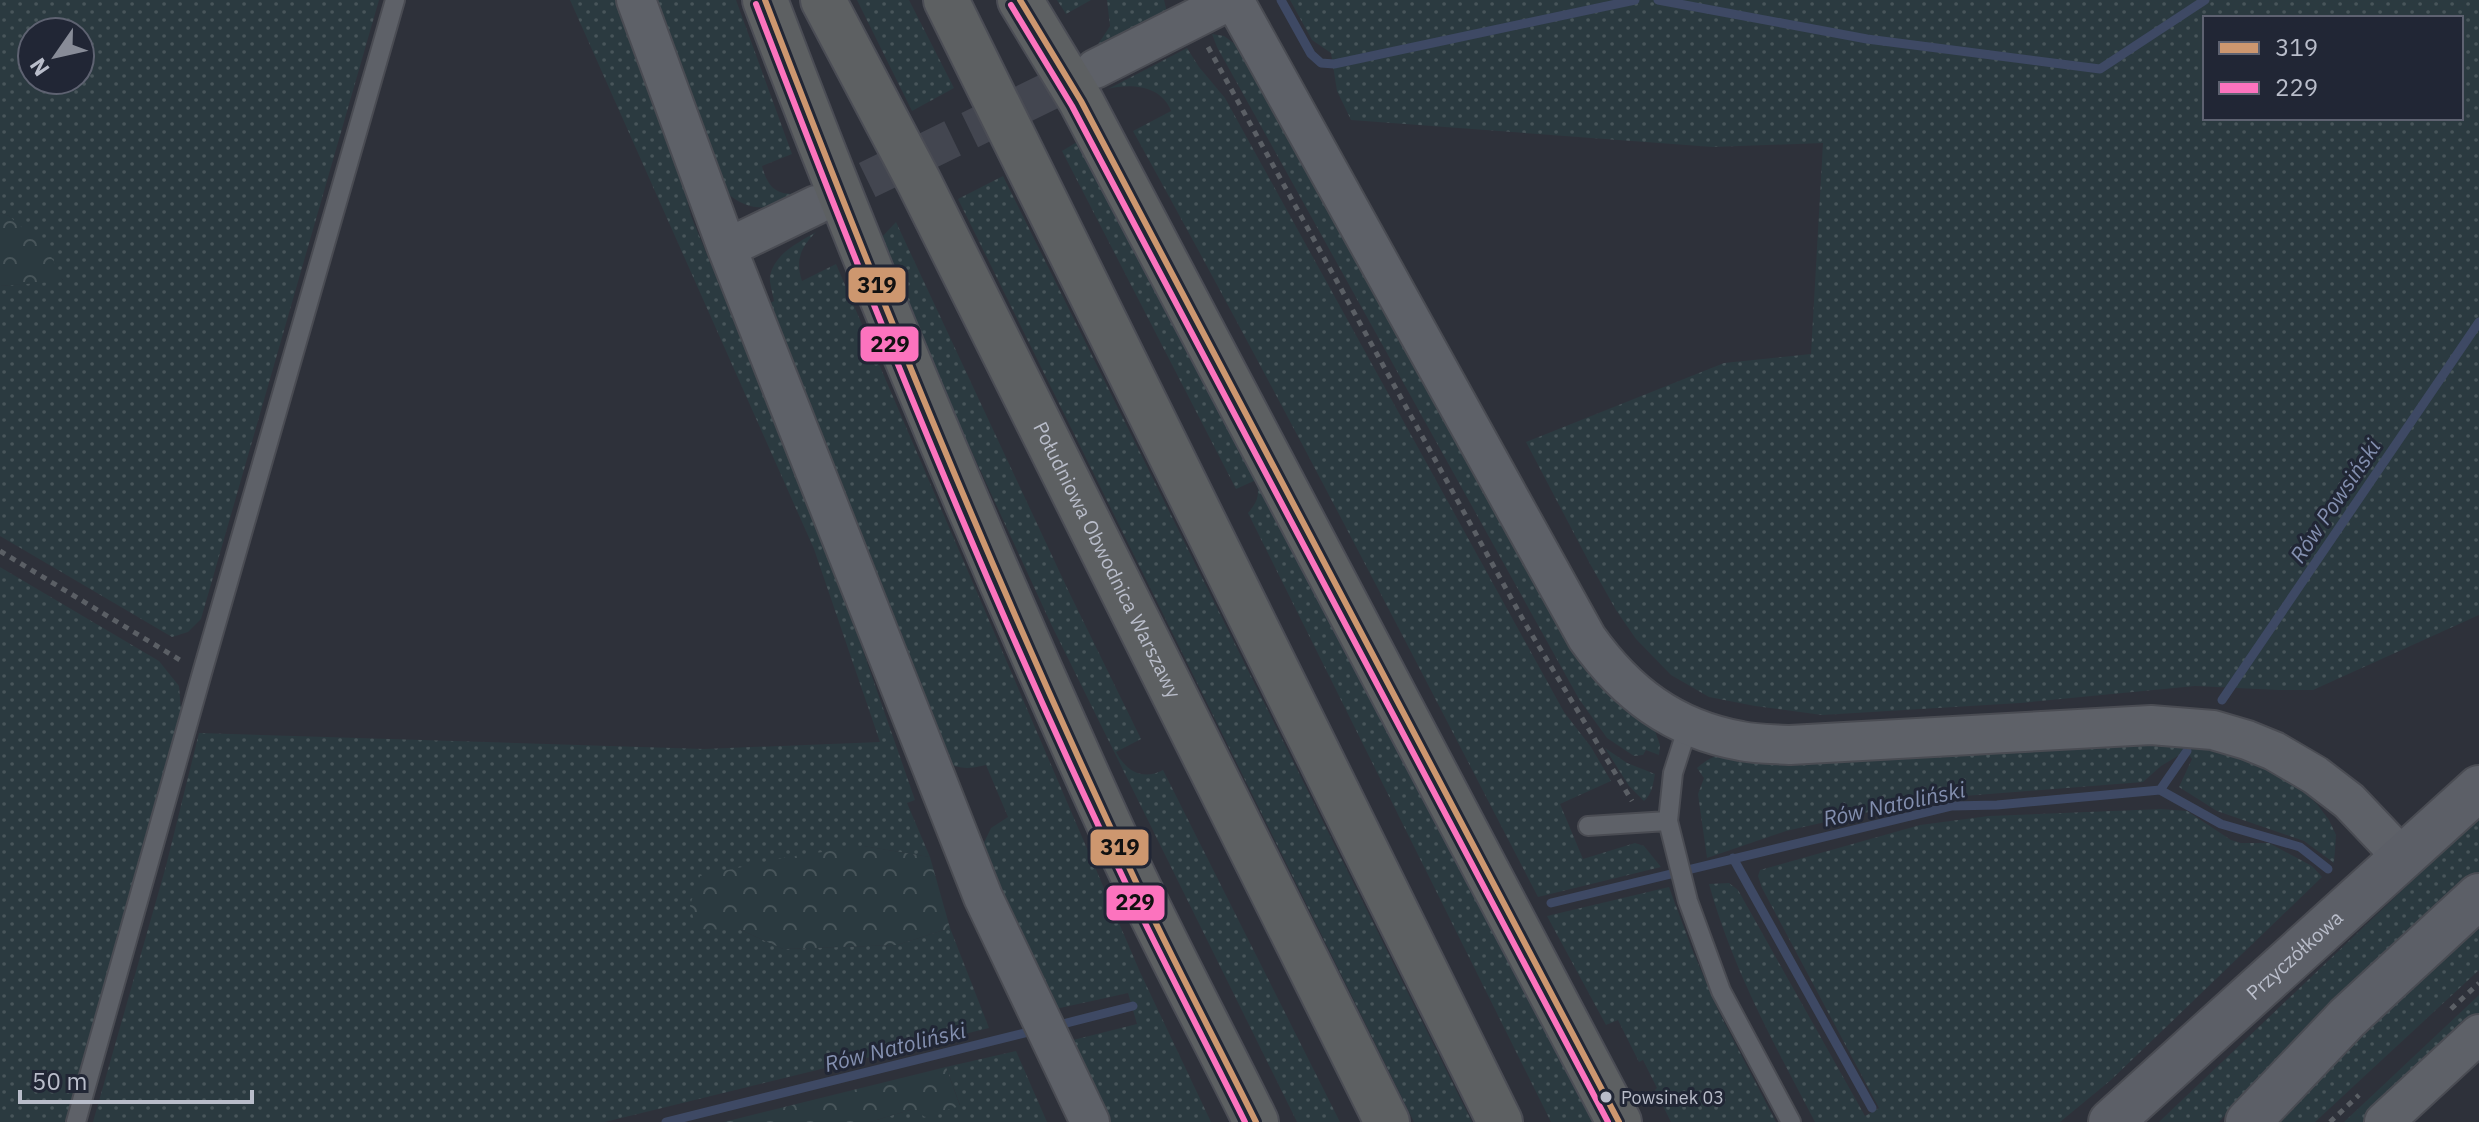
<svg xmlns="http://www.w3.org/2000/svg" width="2479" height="1122" font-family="'IBM Plex Sans',sans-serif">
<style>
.grass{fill:url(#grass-dots);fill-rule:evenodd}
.forest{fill:url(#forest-crowns)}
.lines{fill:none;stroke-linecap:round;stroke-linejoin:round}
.stream{stroke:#3e4964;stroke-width:9}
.minor-tunnel{stroke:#434650;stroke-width:38;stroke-dasharray:38 19;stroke-linecap:butt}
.service-casing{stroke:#4a4c53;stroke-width:22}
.minor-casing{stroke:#4a4c53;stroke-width:42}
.secondary-casing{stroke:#4a4c53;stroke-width:48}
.motorway-casing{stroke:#4b4d55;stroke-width:48}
.path{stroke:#5b5f65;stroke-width:5;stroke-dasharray:6 6;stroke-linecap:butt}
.service{stroke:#5e6168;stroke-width:18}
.minor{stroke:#5e6168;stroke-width:38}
.secondary{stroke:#5c5f67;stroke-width:44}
.motorway{stroke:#5d6062;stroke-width:44}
.bus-1-casing{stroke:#212635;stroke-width:12}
.bus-2-casing{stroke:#212635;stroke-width:12}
.bus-1{stroke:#cd976f;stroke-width:6}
.bus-2{stroke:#fc73be;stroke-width:6}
.bus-dot{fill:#b9bdca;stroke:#212635;stroke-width:3}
.labels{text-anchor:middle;stroke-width:6;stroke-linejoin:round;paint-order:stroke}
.bus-label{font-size:18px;fill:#b9bdca;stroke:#212635;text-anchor:start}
.street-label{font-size:20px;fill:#b9bdca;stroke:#212635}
.water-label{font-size:22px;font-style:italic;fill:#838faf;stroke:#212635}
.line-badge{stroke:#212635;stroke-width:3}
.pale-badge-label{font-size:22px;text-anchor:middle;font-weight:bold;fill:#111}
</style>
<defs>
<pattern id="grass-dots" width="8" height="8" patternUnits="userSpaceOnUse" patternTransform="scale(2)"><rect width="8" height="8" fill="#2b3a40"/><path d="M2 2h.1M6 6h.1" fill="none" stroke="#48555a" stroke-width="1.8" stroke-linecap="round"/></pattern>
<pattern id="forest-crowns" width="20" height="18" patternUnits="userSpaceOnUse" patternTransform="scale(2)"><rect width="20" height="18" fill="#2b3a40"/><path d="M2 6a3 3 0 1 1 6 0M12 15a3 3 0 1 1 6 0" fill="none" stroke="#48555a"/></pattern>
</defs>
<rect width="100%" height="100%" fill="#2e313a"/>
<path class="grass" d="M 0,0 L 379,0 L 201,619 L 188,632 L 172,637 L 0,536 L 0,286 L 63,280 L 9,216 L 0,213 ZM 32,32 L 80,32 L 80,80 L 32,80 Z
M 570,0 L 617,0 L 682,179 L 691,216 L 820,527 L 915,800 L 907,803 L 930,857 L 864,846 L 741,930 L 783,949 L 897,945 L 950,928 L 989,1028 L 605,1122 L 93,1122 L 166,866 L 199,733 L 704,749 L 880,742 L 814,549 Z
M 654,0 L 736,0 L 792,154 L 762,166 C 770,196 784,196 811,192 C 780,206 756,218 727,193 Z
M 857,0 L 909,0 L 954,88 L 912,111 Z
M 1057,0 L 1091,0 L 1066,14 Z
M 1107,0 L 1164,0 L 1168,16 L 1088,56 L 1085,51 L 1097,46 L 1110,26 Z
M 1290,0 L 2479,0 L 2479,615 L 2313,690 L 2279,690 L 2195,686 L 2020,703 L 1822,715 L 1755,706 L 1709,697 L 1671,675 L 1636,639 L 1616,610 L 1589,562 L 1526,442 L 1724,363 L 1811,354 L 1823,143 L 1713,147 L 1351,120 L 1337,91 L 1331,53 L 1312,40 ZM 2461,18 L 2461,118 L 2205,118 L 2205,18 Z
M 1212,34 L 1224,36 L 1246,52 L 1653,725 L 1660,745 L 1659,755 L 1646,750 L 1643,755 L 1634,756 L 1607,738 L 1579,699 L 1217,47 Z
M 1187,48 L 1199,67 L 1225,98 L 1564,712 L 1591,747 L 1611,781 L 1560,804 L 1583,859 L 1635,843 L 1644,846 L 1661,867 L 1538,897 C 1405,640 1273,384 1133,131 L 1171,111 C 1162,86 1131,83 1108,89 Z
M 1077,142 L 1257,474 L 1594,1122 L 1551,1122 L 1248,513 C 1258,501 1260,495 1256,480 L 1236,489 L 1062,151 Z
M 1003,176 L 1472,1122 L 1414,1122 L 958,199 Z
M 896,222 L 1069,592 L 1141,739 L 1116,752 C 1126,771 1143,781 1163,770 L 1340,1122 L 1297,1122 L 1051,624 L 930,361 L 881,238 Z
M 816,232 C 801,247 795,260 802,281 L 836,264 L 1140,972 L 1211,1122 L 1104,1122 L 1065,1042 L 1137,1024 L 1128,993 L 1051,1010 L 980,851 L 991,828 L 1008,817 L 986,765 C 964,770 958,769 939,758 L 766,305 L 774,301 C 773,294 769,283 770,276 C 775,253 798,243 816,232 Z
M 0,567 L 159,661 L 179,686 L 181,711 L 66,1122 L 0,1122 Z
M 2178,742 L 2214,745 L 2287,777 L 2317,804 L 2329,820 L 2336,835 L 2334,863 L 2304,841 L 2217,811 L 2179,787 L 2192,759 L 2186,751 L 2161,766 L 2143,782 L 1926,799 L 1786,831 L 1707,858 L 1698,794 L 1704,778 L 1697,768 C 1706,760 1714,756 1725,753 Z
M 1605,748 L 1627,763 L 1655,774 C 1653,784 1652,794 1644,801 L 1629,786 Z
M 2161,809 L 2187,811 L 2231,840 L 2241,843 L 2269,843 L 2312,866 L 2322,877 L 2111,1080 L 2060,1122 L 1815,1122 C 1775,1046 1732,968 1709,884 L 1729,883 L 1738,890 L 1865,1116 L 1879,1108 L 1762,888 L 1758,876 L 1760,870 L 1920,825 L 1989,816 Z
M 2479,817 L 2479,872 C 2389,952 2299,1032 2219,1122 L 2159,1122 Z
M 1669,887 L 1692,949 L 1718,1010 L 1776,1122 L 1671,1122 L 1655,1090 L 1657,1088 L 1643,1060 L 1639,1062 L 1618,1020 L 1606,1025 L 1547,916 Z
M 2479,926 L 2479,970 L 2315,1122 L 2276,1122 L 2312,1084 Z
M 2479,995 L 2479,1019 L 2367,1122 L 2344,1122 Z
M 1016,1051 L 1047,1122 L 870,1122 L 913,1109 L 960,1105 L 946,1067 Z"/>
<path class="forest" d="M 0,213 L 9,216 L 48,250 L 63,281 L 0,286 Z
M 864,846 L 930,857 L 950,928 L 897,945 L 783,949 L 741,930 L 696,929 L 690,905 L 700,876 L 788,857 Z
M 946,1067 L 960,1106 L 925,1117 L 913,1109 L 870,1122 L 724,1122 Z"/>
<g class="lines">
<path class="stream" d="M 1281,0 L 1311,54 L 1321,63 L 1334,64 L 1635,0
M 1658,0 L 1867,39 L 2100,69 L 2205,0
M 2222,700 L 2479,322
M 2160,790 L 2187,751
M 1733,858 L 1872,1108
M 1551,903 L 1952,806 L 1997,805 L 2160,790 L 2221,824 L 2300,847 L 2328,869
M 1055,1026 L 1133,1006
M 666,1122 L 1037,1030"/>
<path class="minor-tunnel" d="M 816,205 L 1095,69"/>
<g class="service-casing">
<path id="service" d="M 1688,726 L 1673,773 L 1668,821 L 1688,901 L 1721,991 L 1791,1122
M 1588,826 L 1668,821
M 76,1122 L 202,673 L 395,0"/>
</g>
<g class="minor-casing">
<path id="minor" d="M 636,0 L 727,248 L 983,897 L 1090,1122
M 1234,0 L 1587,638 C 1626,693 1673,729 1741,741 C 1756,744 1774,744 1790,745 L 2151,725 L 2213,730 L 2247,740 L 2274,751 L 2315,775 L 2349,801 L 2402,857
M 1095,69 L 1231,0
M 727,248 L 816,205
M 2384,1122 L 2479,1034"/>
</g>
<g class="secondary-casing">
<g id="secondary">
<path id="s1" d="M 2111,1122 L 2479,788"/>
<path d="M 2248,1122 L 2347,1018 L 2479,896"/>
</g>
</g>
<g class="motorway-casing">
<g id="motorway">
<path d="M 765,0 C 873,286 992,568 1119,846 C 1162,940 1211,1030 1256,1122"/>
<path id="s2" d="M 823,0 L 919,182 L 1387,1122"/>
<path d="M 946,0 L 1500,1122"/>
<path d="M 1020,0 L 1081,101 L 1619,1122"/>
</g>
</g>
<path class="path" d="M 1208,47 L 1526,625 L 1632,801
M 0,551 L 180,660
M 2451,1009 L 2479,983
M 2330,1122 L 2359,1095"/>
<use href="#service" class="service"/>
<use href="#minor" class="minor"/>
<use href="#secondary" class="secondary"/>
<use href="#motorway" class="motorway"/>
<g class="bus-1-casing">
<path id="bus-1" d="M 765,0 C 879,297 999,592 1135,880 C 1173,961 1216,1041 1256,1122
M 1020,0 L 1081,101 L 1619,1122"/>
</g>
<g class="bus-2-casing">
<path id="bus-2" d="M 756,4 C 870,301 989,598 1127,886 C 1165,965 1206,1043 1245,1122
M 1011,5 L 1072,106 L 1608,1122"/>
</g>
<use href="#bus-1" class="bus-1"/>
<use href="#bus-2" class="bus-2"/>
</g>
<circle class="bus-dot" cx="1606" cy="1097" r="7"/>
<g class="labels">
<g class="bus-label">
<text x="1621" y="1104">Powsinek 03</text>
</g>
<g class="street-label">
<text dy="7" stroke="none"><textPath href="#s2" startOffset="628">Południowa Obwodnica Warszawy</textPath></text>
<text dy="7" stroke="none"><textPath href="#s1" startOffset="248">Przyczółkowa</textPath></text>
</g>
<g class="water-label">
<text transform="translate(2335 501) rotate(-56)" y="8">Rów Powsiński</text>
<text transform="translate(1894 804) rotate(-12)" y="8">Rów Natoliński</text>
<text transform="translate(895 1047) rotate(-14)" y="8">Rów Natoliński</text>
</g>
</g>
<g class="line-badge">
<rect x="847" y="266" width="60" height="38" rx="8" fill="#cd976f"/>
<rect x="859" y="325" width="61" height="38" rx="8" fill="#fc73be"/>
<rect x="1089" y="828" width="61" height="39" rx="8" fill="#cd976f"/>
<rect x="1105" y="884" width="61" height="38" rx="8" fill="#fc73be"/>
</g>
<g class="pale-badge-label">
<text x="877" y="293">319</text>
<text x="890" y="352">229</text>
<text x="1120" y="855">319</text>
<text x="1135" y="910">229</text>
</g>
<rect x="2203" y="16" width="260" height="104" fill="#212635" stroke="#5e6271" stroke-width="2"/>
<rect x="2219" y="42" width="40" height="12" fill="#cd976f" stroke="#5e6271" stroke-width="2"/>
<text x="2275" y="56" font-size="24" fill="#b9bdca">319</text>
<rect x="2219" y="82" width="40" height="12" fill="#fc73be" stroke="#5e6271" stroke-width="2"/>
<text x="2275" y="96" font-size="24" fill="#b9bdca">229</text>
<g transform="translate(56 56) rotate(236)"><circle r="38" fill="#212635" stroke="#5e6271" stroke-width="2"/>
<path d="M0-6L14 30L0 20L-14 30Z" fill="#888c98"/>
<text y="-12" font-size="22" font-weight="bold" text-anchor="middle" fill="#b9bdca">N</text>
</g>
<path d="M20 1090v12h232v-12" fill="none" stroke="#b9bdca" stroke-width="4"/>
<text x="32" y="1090" font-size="24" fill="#b9bdca" stroke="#212635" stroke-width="6" paint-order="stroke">50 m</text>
</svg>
